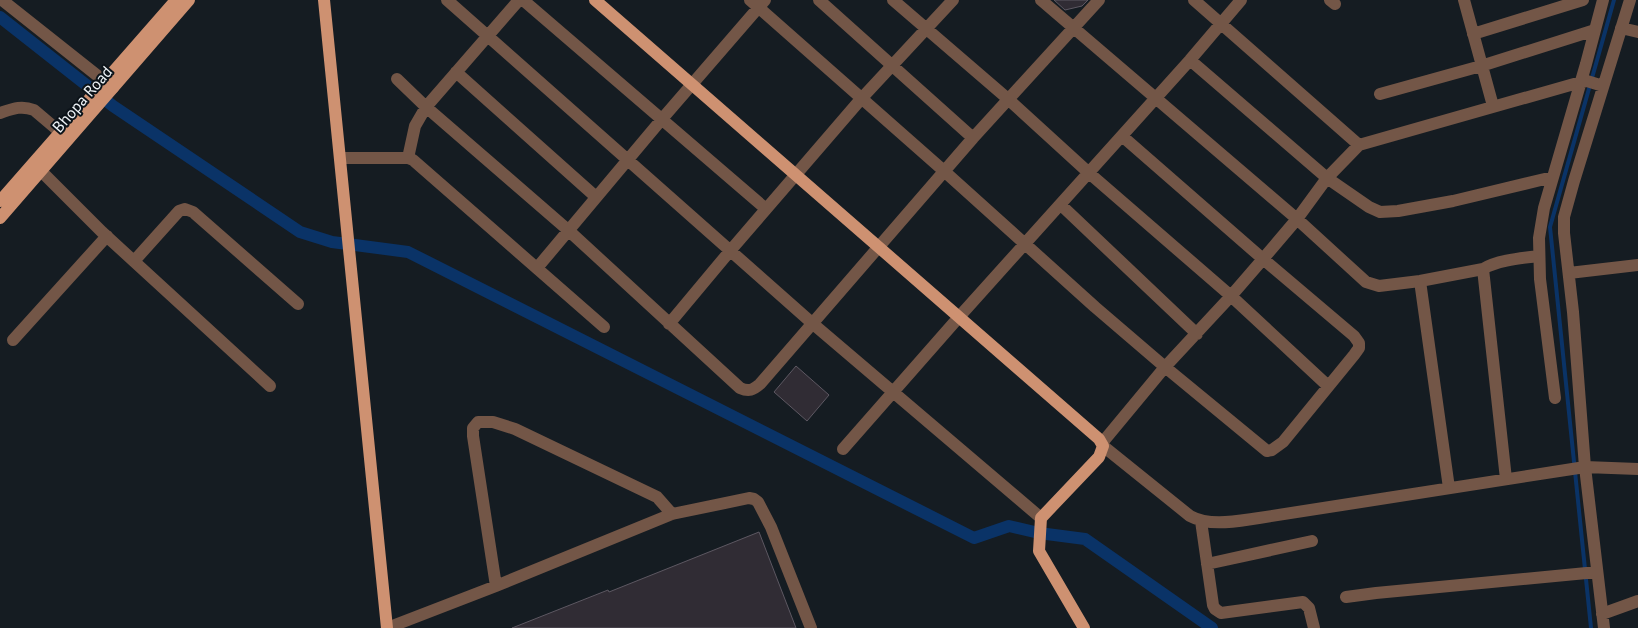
<svg xmlns="http://www.w3.org/2000/svg" width="1638" height="628" font-family="'PT Sans',sans-serif">
<style>
.lines{fill:none;stroke-linecap:round;stroke-linejoin:round}
.stream{stroke:#0a3367;stroke-width:4}
.canal{stroke:#0a3367;stroke-width:12}
.building{fill:#302c34;stroke:#5d5862}
.minor{stroke:#735647;stroke-width:12}
.major{stroke:#ce9171;stroke-width:12}
.labels{text-anchor:middle;stroke-width:4;stroke-linejoin:round;paint-order:stroke}
.street-label{font-size:16px;fill:#eef3f7;stroke:#0c1319}
</style>
<rect width="100%" height="100%" fill="#151c22"/>
<g class="lines">
<path class="stream" d="M 1591,628 L 1550,227 L 1614,0"/>
<path class="canal" d="M 0,17 L 113,106 L 300,232 L 332,242 L 408,252 L 974,538 L 1009,526 L 1039,533 L 1085,539 L 1212,628"/>
</g>
<path class="building" d="M 1054,0 L 1088,0 L 1082,6 L 1065,10 Z
M 796,366 L 829,395 L 807,421 L 774,392 Z
M 759,532 L 796,628 L 512,628 L 608,590 L 609,592 Z"/>
<g class="lines">
<path class="minor" d="M 2,0 L 113,88
M 447,0 L 812,323 L 1041,518
M 523,0 L 766,209
M 750,0 L 944,171 L 1095,307 L 1165,367 L 1267,451 L 1272,450 L 1283,442 L 1354,355 L 1359,348 L 1359,343 L 1354,336 L 1263,259 L 1122,136
M 819,0 L 973,138
M 893,0 L 1008,99 L 1089,173 L 1231,296 L 1328,386
M 1041,0 L 1297,219 L 1366,282 L 1379,286 L 1420,281 L 1483,269
M 1194,0 L 1359,145
M 1330,0 L 1335,4
M 1464,0 L 1493,106
M 1621,28 L 1638,32
M 1473,34 L 1583,0
M 1190,60 L 1327,178 L 1369,207 L 1380,212 L 1398,211 L 1453,201 L 1553,177
M 456,72 L 596,197
M 397,79 L 426,107 L 568,230 L 740,388 C 749,392 753,390 760,384 L 973,138 L 1099,0
M 1380,94 L 1481,66 L 1595,30
M 0,113 C 12,109 21,105 34,110 L 67,138
M 340,158 L 408,158 L 413,160 L 604,327
M 408,158 L 415,126 L 426,107 L 519,0
M 41,171 L 102,232 L 270,386
M 1061,205 L 1197,334
M 135,260 L 179,211 L 185,209 L 193,212 L 298,304
M 537,268 L 662,119 L 765,0
M 1569,273 L 1638,265
M 1420,281 L 1449,488
M 669,324 L 730,251 L 861,99 L 953,0
M 13,340 L 107,236
M 1555,398 L 1540,279 L 1539,238 L 1544,208 L 1586,64 L 1603,0
M 1102,443 L 1165,367 L 1231,296 L 1263,259 L 1297,219 L 1327,178 L 1359,145 L 1581,82 L 1587,81 L 1603,86
M 1103,446 L 1190,516 C 1210,527 1237,521 1259,518 L 1585,467 L 1638,469
M 843,449 L 959,317 L 1190,60 L 1241,0
M 1506,479 L 1483,269 C 1497,260 1523,258 1539,256
M 1201,521 L 1213,605 L 1215,609 L 1221,613 L 1303,602 L 1309,608 L 1314,628
M 1207,564 L 1312,541
M 496,586 L 473,436 L 473,428 L 478,422 L 493,422 L 515,429 L 657,497 L 672,514
M 1346,597 L 1376,593 L 1597,572
M 1602,614 L 1638,601
M 387,628 L 496,586 L 672,514 L 749,498 L 754,499 L 758,502 L 771,527 L 811,628
M 1604,628 L 1585,467 L 1573,312 L 1564,233 L 1564,217 L 1574,181 L 1630,0"/>
<path class="major" d="M 324,0 L 387,628
M 595,0 L 1099,439 L 1103,446 L 1099,457 L 1041,518 L 1039,551 L 1084,628
M 0,201 L 176,0
M 0,218 L 189,0"/>
</g>
<g class="labels">
<g class="street-label">
<text transform="translate(82 99) rotate(-49)" y="6">Bhopa Road</text>
</g>
</g>
</svg>
